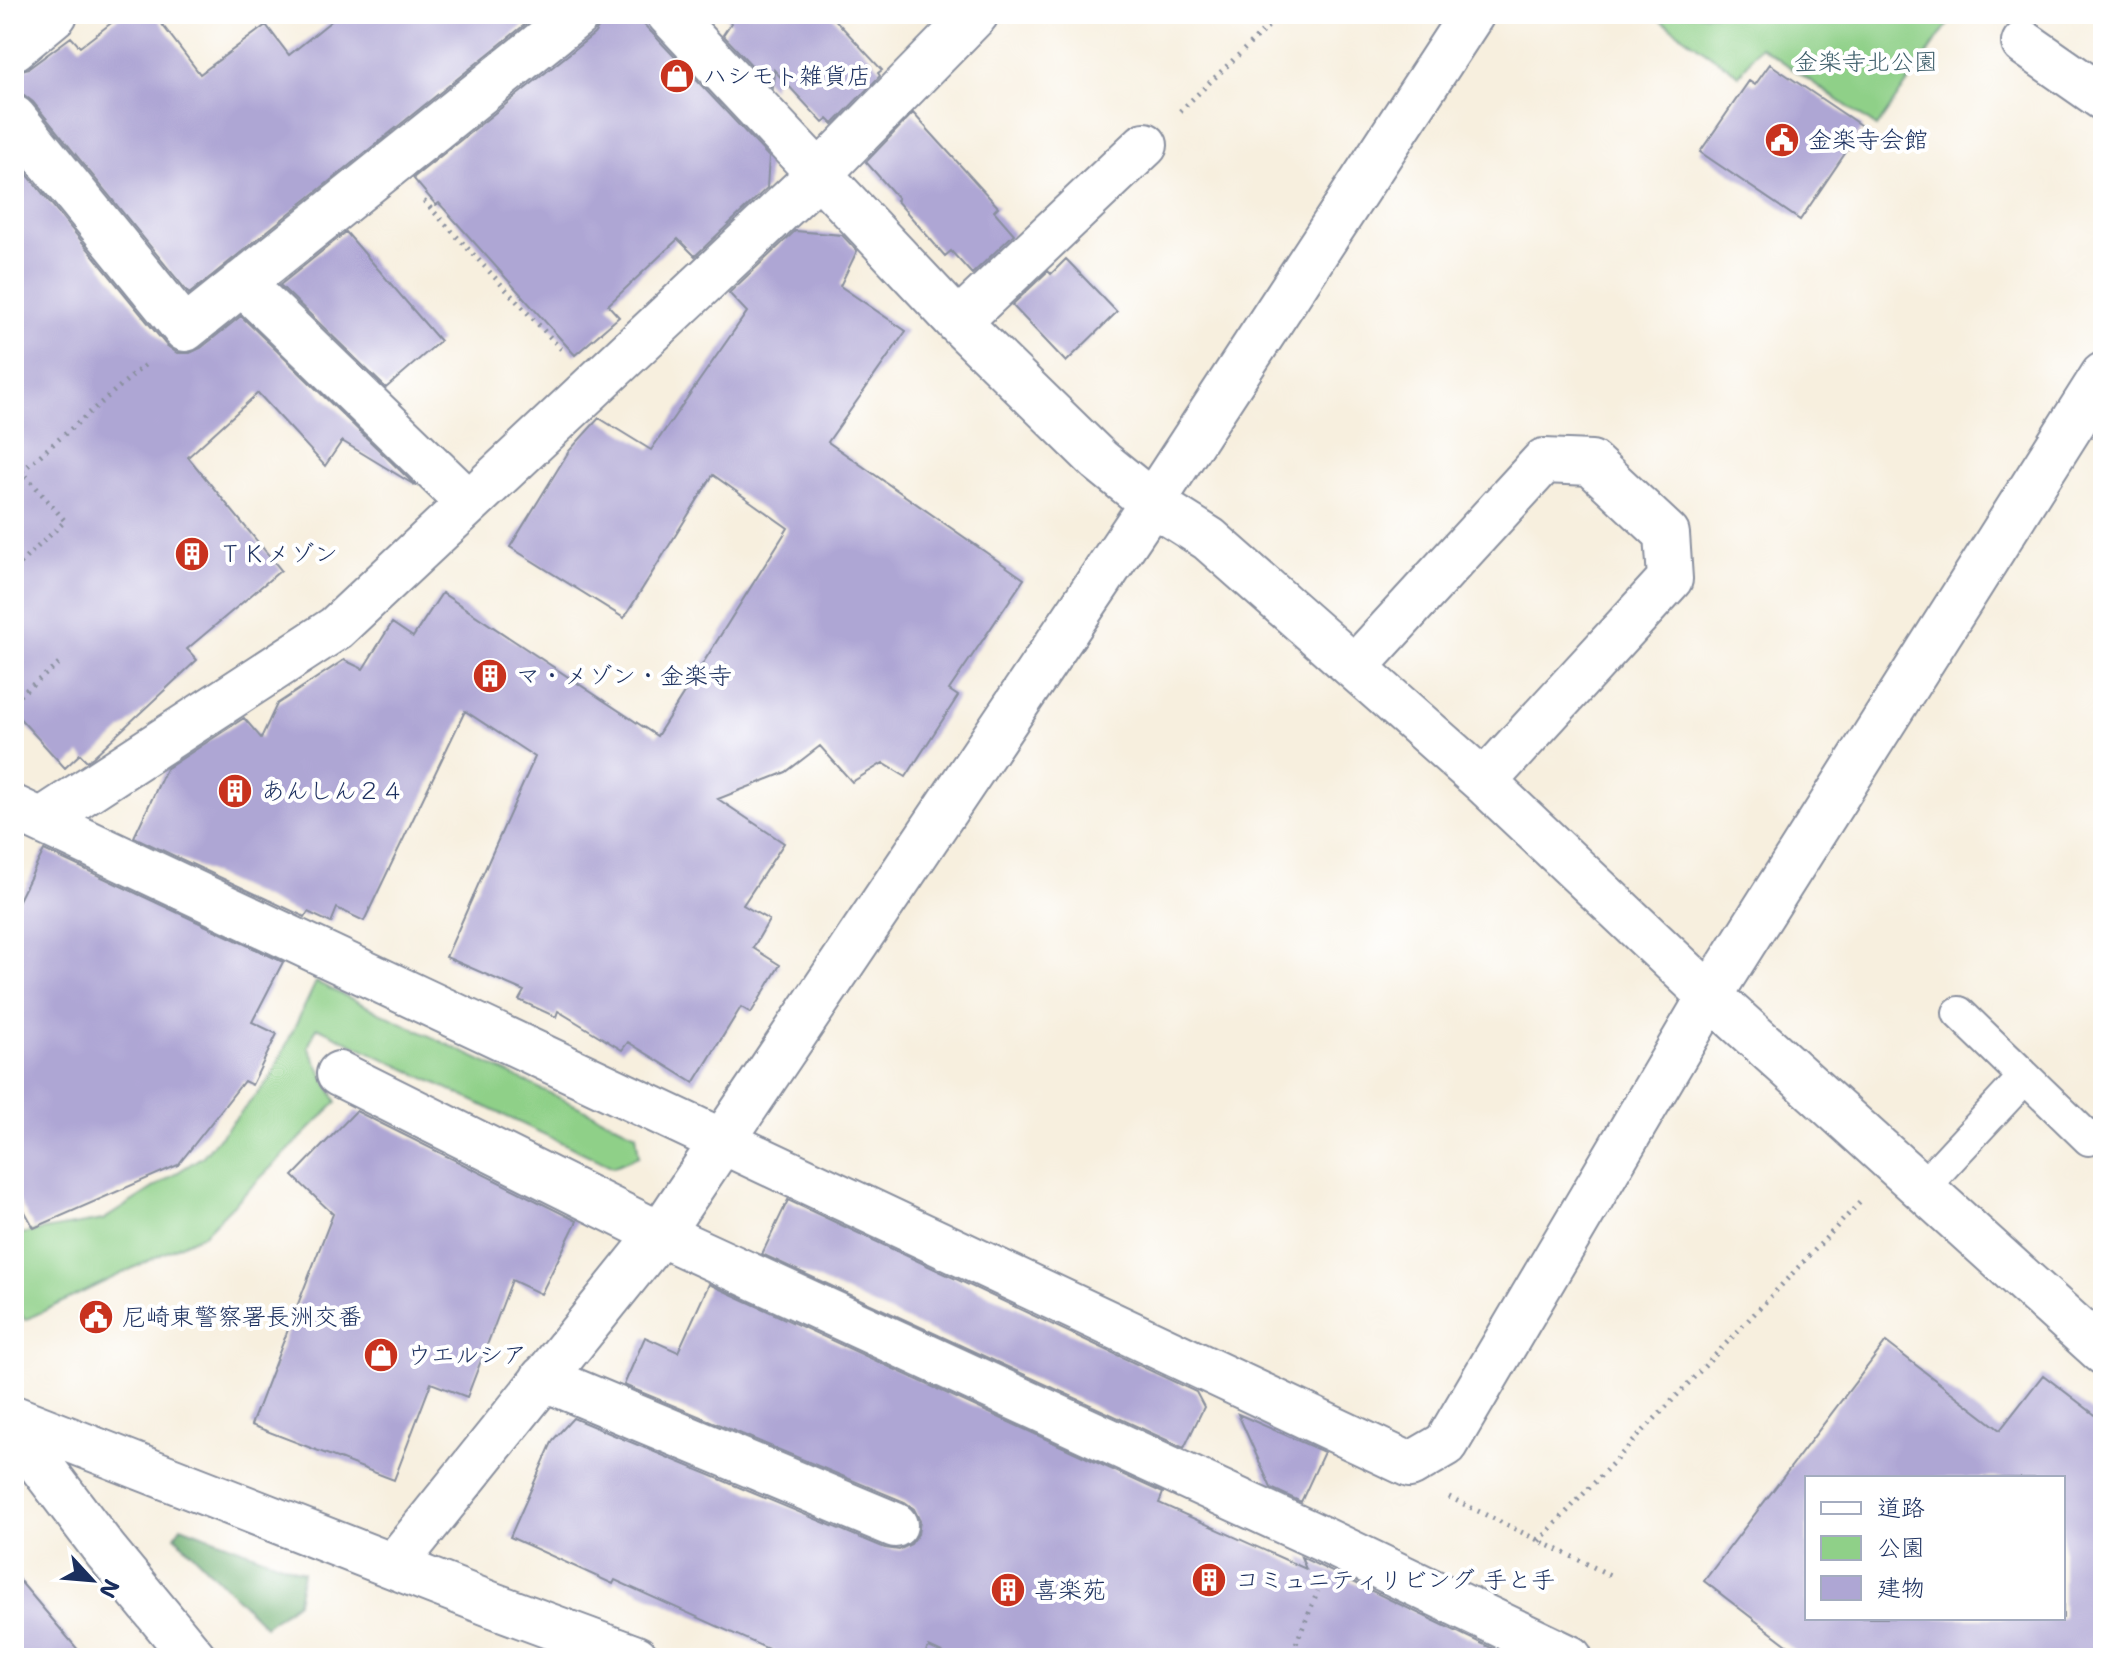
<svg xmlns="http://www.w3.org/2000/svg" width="2117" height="1672" font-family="'Shantell Sans','Klee One',sans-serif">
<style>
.green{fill:#8fd088;stroke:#558073;stroke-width:2}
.forest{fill:#73b274;stroke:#477069;stroke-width:2}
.building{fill:#aea6d4;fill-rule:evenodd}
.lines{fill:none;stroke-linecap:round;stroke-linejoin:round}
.service-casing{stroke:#898f9e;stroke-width:36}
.minor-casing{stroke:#898f9e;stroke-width:48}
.tertiary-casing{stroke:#898f9e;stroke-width:48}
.path{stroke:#898f9e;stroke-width:5;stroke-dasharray:2 6;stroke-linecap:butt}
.service{stroke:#fff;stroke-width:32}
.minor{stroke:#fff;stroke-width:44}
.tertiary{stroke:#fff;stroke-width:44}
.labels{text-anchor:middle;stroke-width:8;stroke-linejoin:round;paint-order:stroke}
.park-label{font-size:24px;fill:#3e5f6b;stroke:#fff}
.poi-label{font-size:24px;fill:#1b2f5e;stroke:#fff;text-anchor:start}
</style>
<rect width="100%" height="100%" fill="#fff"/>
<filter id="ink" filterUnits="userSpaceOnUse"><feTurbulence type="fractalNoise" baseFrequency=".0125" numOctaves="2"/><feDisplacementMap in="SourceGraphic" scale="16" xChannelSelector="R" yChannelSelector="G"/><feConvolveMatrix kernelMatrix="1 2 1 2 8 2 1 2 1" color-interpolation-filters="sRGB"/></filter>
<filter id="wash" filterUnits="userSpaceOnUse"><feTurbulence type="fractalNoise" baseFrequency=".006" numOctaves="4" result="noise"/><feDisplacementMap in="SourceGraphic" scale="32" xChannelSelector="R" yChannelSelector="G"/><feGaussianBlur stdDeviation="1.8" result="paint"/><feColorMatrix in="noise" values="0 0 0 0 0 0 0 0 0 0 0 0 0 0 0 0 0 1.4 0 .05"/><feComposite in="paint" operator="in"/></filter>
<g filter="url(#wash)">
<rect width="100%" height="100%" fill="#f7efde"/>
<path class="green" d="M 1652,14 L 1955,14 L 1877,127 L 1760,46 L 1739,75 Z
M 316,982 L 636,1134 L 639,1156 L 613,1167 L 317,1027 L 308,1047 L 337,1102 L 204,1234 L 25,1320 L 14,1305 L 14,1235 L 103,1220 L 203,1156 L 270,1079 Z"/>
<path class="forest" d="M 181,1526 L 303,1572 L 297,1602 L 265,1626 L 175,1536 Z"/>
<g id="blocks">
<path class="building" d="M 123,14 L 154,14 L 200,74 L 266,25 L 289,55 L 340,14 L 538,14 L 189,294 L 33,102 L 24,95 L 14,94 L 14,72 L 29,68 L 71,37 L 80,47 Z
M 602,14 L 634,14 L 654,35 L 769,157 L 767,188 L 695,256 L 678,239 L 608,305 L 619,317 L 575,355 L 439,203 L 436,205 L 413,178 L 594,34 L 601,24 Z
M 723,14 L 830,14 L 882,70 L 878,73 L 880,76 L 833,124 L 828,119 L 823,123 L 774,70 L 773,88 L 723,35 L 731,23 Z
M 1770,64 L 1863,127 L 1800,220 L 1700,152 L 1749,81 L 1755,85 Z
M 913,113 L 998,207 L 994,211 L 1014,234 L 972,274 L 951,251 L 945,256 L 896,200 L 898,198 L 866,162 Z
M 14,158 L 166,345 L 177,353 L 190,353 L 201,348 L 241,316 L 416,486 L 342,441 L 325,466 L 258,393 L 188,457 L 281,570 L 187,649 L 197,660 L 93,757 L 87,761 L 80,754 L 65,768 L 14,712 Z
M 795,231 L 842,235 L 857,251 L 840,286 L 906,331 L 828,442 L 1024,579 L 949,690 L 958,696 L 906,777 L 883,763 L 852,782 L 820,746 L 786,772 L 718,799 L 784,843 L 743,905 L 769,920 L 753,948 L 780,965 L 751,1013 L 741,1007 L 694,1083 L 628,1042 L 622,1050 L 558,1011 L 556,1017 L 519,1000 L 524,991 L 446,957 L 535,757 L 465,711 L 364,921 L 337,908 L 331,923 L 308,912 L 305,917 L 134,837 L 166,769 L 244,718 L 261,738 L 277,704 L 344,660 L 363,669 L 392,623 L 413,637 L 442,593 L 657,736 L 788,528 L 713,475 L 624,618 L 510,547 L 569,451 L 599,418 L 651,450 L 747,312 L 729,293 Z
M 346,232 L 440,341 L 386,388 L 280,285 Z
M 1066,259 L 1117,312 L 1066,362 L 1012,305 L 1048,271 L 1051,274 Z
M 44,850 L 283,962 L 252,1022 L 277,1034 L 252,1085 L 244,1081 L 178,1165 L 34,1228 L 14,1192 L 14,910 Z
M 356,1111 L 577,1221 L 541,1294 L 512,1280 L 467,1397 L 431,1383 L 394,1480 L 251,1425 L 333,1214 L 293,1176 Z
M 788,1200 L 1196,1392 L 1204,1407 L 1184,1448 L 762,1254 Z
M 709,1284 L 1163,1493 L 1159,1503 L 1306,1569 L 1301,1557 L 1512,1658 L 953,1658 L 929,1647 L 922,1658 L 788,1658 L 615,1580 L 613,1584 L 510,1537 L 553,1440 L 573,1418 L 885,1548 L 899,1550 L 911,1544 L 918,1534 L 920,1521 L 914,1509 L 905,1502 L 624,1385 L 645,1337 L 678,1352 Z
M 1886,1342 L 2000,1430 L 2043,1375 L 2103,1421 L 2103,1658 L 1804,1658 L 1704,1581 ZM 1807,1478 L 2063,1478 L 2063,1618 L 1807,1618 Z
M 1238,1414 L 1324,1452 L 1301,1502 L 1271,1488 Z
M 14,1574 L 85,1658 L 14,1658 Z"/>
</g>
</g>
<g filter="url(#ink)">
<use href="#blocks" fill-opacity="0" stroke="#898f9e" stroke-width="2"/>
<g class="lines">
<g class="service-casing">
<path id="service" d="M 1959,1013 L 2089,1139
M 1922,1188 L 2025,1077"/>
</g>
<g class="minor-casing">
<path id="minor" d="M 669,14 L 958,322 L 1099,460 L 1152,503 L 1209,539 L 1484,782 L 1710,996 L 2103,1352
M 2024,43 L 2103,98
M 14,48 L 55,14
M 14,118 L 185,329 L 578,14
M 242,283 L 469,503
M 958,322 L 1145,145
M 1355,667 L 1544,461 L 1591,463 L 1667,534 L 1670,579 L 1484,782
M 14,808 L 1410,1465 L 1446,1444 L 1710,996 L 2103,375
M 42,820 L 336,628 L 820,173 L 976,14
M 339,1074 L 660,1234 L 1320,1538 L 1570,1658
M 543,1378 L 895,1525"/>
</g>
<g class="tertiary-casing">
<path id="tertiary" d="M 14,1418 L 493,1605 L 636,1658
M 14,1430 L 105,1550 L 194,1658
M 394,1565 L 660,1234 L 1152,503 L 1472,14"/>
</g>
<path class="path" d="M 1180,111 L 1281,14
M 424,201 L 561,349
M 14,569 L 65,521 L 22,471 L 148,362
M 14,695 L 16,698 L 60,663
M 1449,1497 L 1612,1576
M 1539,1541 L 1863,1199
M 1290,1658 L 1318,1591"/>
<use href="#service" class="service"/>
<use href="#minor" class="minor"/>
<use href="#tertiary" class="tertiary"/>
</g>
</g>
<defs>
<g id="shop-disc" transform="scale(1.8)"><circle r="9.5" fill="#c8321e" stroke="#fff"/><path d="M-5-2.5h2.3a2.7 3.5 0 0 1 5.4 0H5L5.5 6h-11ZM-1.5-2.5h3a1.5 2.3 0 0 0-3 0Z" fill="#fff"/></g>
<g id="civic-disc" transform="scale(1.8)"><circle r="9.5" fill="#c8321e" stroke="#fff"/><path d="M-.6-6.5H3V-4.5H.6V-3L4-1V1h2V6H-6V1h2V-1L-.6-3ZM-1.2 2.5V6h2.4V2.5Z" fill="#fff"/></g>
<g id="building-disc" transform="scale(1.8)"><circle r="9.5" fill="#c8321e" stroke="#fff"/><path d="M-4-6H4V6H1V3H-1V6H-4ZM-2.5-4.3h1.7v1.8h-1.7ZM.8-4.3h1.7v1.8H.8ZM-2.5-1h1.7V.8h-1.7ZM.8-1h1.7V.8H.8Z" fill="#fff"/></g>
</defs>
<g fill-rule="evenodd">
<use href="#shop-disc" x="677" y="76"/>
<use href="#civic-disc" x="1782" y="140"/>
<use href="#building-disc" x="192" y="554"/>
<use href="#building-disc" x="490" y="676"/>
<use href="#building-disc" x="235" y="791"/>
<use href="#civic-disc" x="96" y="1317"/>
<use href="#shop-disc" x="381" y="1355"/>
<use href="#building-disc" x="1209" y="1580"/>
<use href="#building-disc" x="1008" y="1590"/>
</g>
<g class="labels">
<g class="park-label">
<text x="1866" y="70">金楽寺北公園</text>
</g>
<g class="poi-label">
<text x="703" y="84">ハシモト雑貨店</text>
<text x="1808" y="148">金楽寺会館</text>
<text x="218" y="562">ＴＫメゾン</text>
<text x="516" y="684">マ・メゾン・金楽寺</text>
<text x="261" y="799">あんしん２４</text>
<text x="122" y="1325">尼崎東警察署長洲交番</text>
<text x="407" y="1363">ウエルシア</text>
<text x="1235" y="1588">コミュニティリビング 手と手</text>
<text x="1034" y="1598">喜楽苑</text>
</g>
</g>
<rect width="2117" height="1672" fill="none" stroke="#fff" stroke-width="48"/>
<rect x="1805" y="1476" width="260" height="144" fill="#ffffff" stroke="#a4acbf" stroke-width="2"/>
<rect x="1821" y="1502" width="40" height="12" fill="#ffffff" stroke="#a4acbf" stroke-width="2"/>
<text x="1877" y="1516" font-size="24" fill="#1b2f5e">道路</text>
<rect x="1821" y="1536" width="40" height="24" fill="#8fd088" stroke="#a4acbf" stroke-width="2"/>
<text x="1877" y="1556" font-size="24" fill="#1b2f5e">公園</text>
<rect x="1821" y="1576" width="40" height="24" fill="#aea6d4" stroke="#a4acbf" stroke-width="2"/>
<text x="1877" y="1596" font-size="24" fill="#1b2f5e">建物</text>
<g transform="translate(92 1580) rotate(116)" stroke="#ffffff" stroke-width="6" paint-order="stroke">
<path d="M0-6L14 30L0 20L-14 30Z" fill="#1b2f5e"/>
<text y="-12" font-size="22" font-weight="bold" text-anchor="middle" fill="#1b2f5e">N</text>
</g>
</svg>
